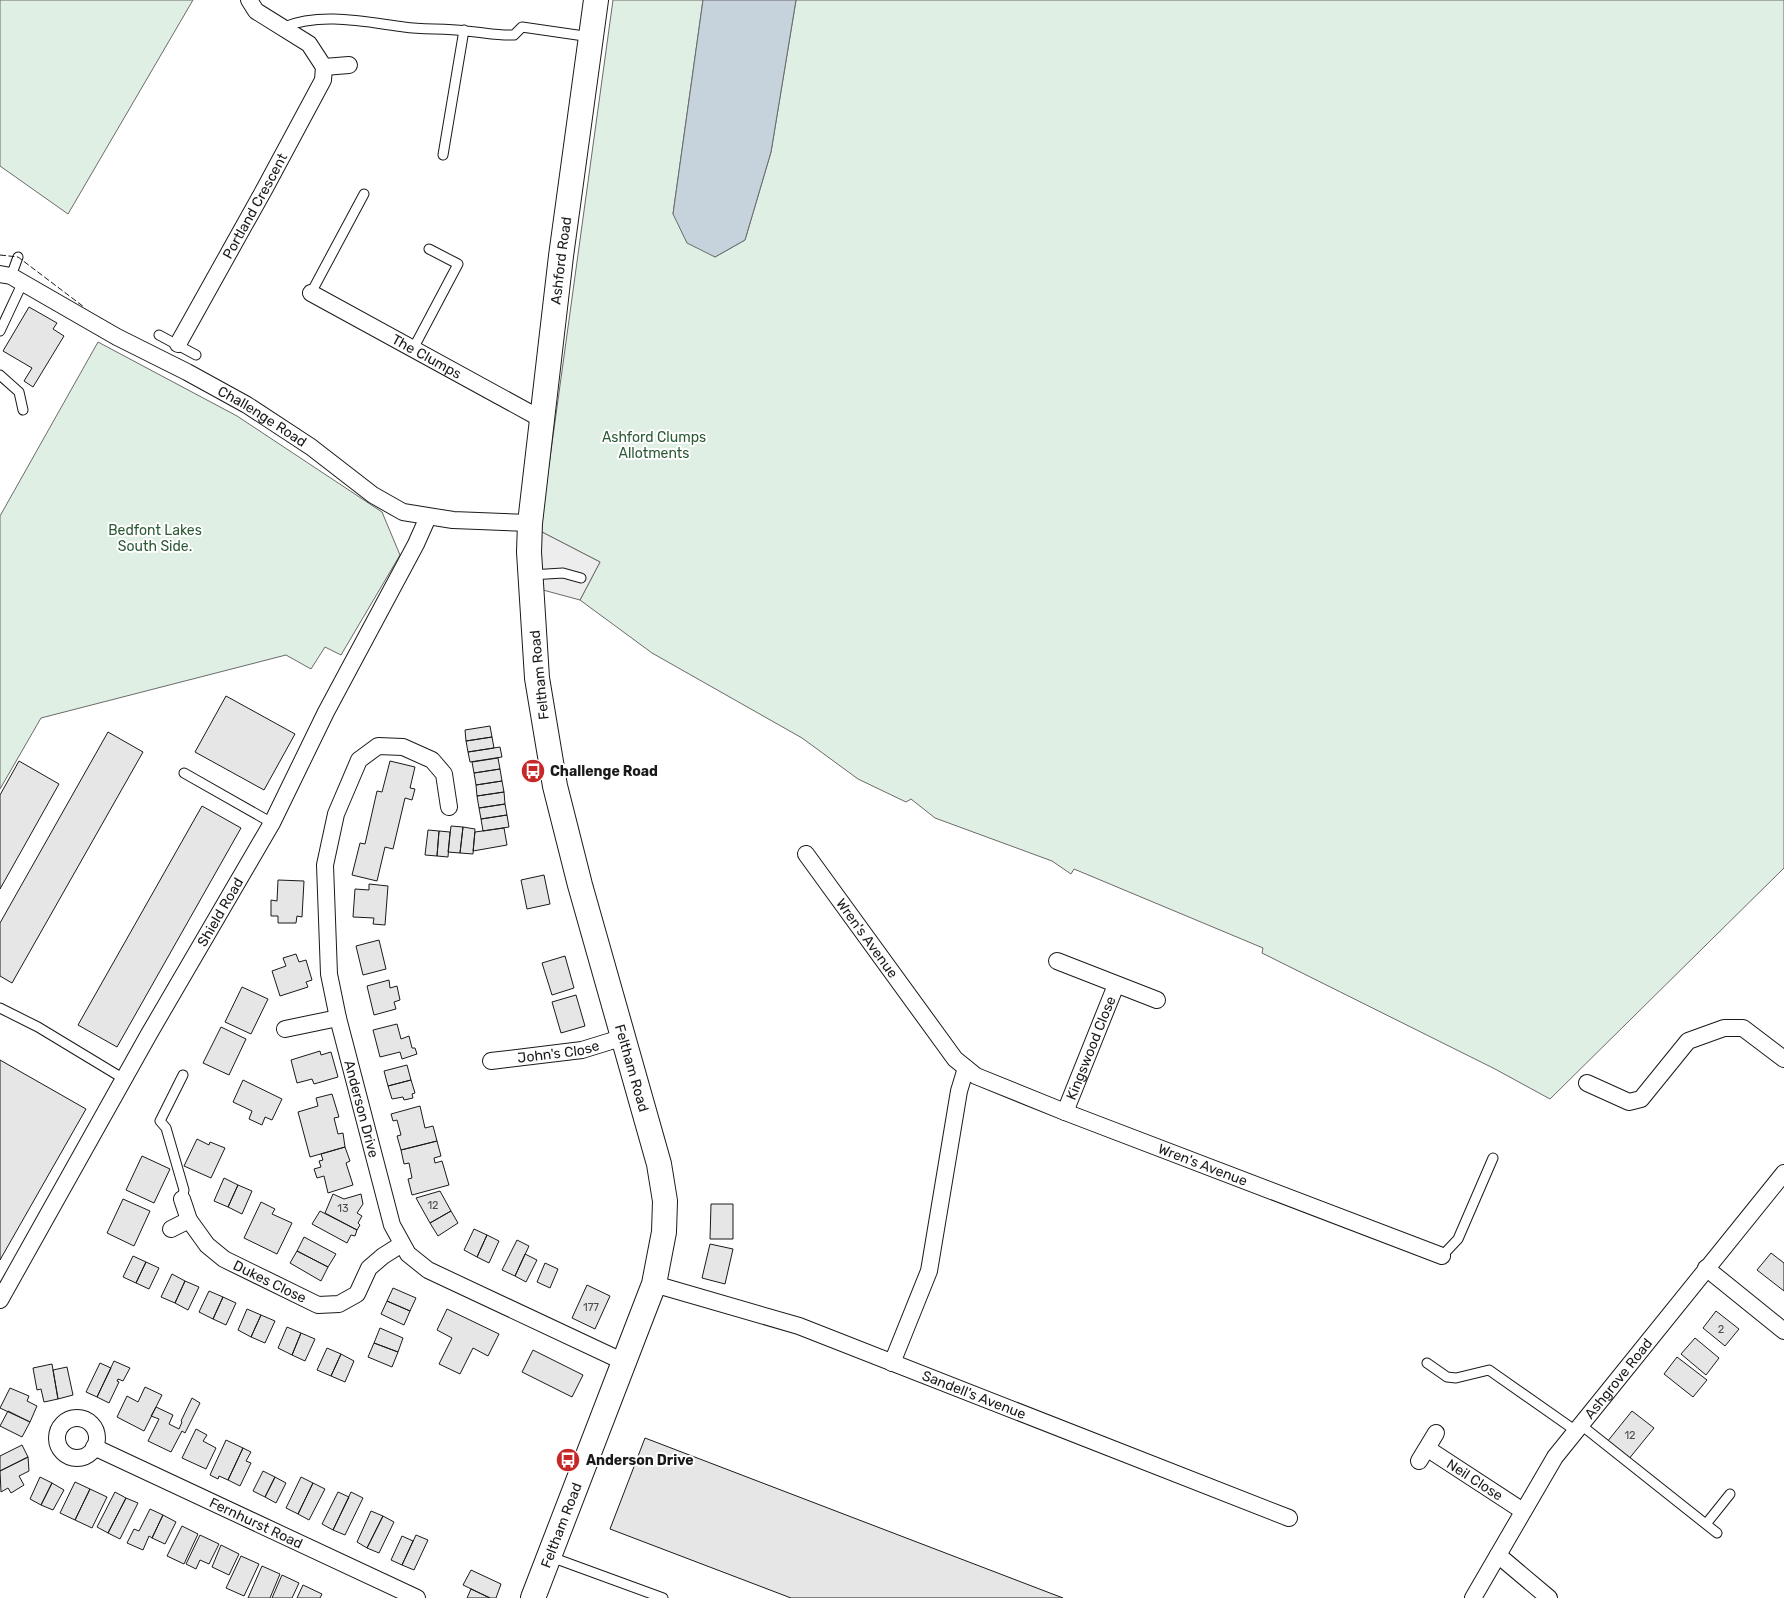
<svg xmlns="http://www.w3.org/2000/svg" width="1784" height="1598" font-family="Rubik,sans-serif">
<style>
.green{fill:#e0efe3;stroke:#6a6a6a}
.parking{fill:#ededed;stroke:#6a6a6a}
.water{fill:#c6d2dc;stroke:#6a6a6a}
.building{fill:#e6e6e6;stroke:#1a1a1a}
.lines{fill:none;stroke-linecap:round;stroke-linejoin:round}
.service-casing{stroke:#1a1a1a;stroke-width:11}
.minor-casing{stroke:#1a1a1a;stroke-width:18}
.secondary-casing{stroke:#1a1a1a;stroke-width:26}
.service{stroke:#fff;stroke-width:9}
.minor{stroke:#fff;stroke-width:16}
.secondary{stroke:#fff;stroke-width:24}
.fence{stroke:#1a1a1a;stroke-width:1;stroke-dasharray:6 2.5;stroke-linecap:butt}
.labels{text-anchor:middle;stroke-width:4;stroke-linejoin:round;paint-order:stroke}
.number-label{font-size:11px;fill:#4d4d4d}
.street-label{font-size:14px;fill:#1a1a1a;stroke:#fff}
.park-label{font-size:14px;fill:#2b5a34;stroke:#fff}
.poi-label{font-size:14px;font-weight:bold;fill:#1a1a1a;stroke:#fff;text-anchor:start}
</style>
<rect width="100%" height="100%" fill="#fff"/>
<path class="green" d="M 0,0 L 193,0 L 68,214 L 0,166 Z
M 613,0 L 703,0 L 673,214 L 715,257 L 745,240 L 771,152 L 796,0 L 1784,0 L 1784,868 L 1550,1099 L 1495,1069 L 1262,953 L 1263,948 L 1074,869 L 1071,874 L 1052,861 L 935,818 L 911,799 L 906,802 L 858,779 L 802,738 L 652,653 L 580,600 L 600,562 L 540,531 Z
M 98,342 L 237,416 L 382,512 L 400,555 L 341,655 L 325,647 L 311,669 L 286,655 L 41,718 L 0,789 L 0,516 Z"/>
<path class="parking" d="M 540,531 L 600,562 L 580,600 L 543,590 Z"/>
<path class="water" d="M 703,0 L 796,0 L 771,152 L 745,240 L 715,257 L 687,243 L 673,214 Z"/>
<path class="building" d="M 29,307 L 57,323 L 53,329 L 64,336 L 33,387 L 24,381 L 32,368 L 3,351 Z
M 226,696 L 295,734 L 264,790 L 195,752 Z
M 490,726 L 492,737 L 466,741 L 465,730 Z
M 108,732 L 143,752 L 12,983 L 0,976 L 0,923 Z
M 492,737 L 494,748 L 468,752 L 466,741 Z
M 500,747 L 502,757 L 470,762 L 468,752 Z
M 498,758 L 500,769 L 474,773 L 472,762 Z
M 19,761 L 59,784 L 0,889 L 0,795 Z
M 390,761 L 415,767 L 410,788 L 415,789 L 412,800 L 405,798 L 393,849 L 385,847 L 377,881 L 352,875 L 360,843 L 365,844 L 377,791 L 382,792 Z
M 500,769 L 502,781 L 476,785 L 474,773 Z
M 502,781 L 504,792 L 477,796 L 476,785 Z
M 504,792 L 505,804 L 479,808 L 477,796 Z
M 505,804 L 507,815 L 481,819 L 479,808 Z
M 202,806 L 241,828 L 117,1047 L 78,1025 Z
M 507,815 L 509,827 L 483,831 L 481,819 Z
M 451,826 L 463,827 L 460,853 L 448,852 Z
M 463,827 L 475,829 L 473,854 L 460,853 Z
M 504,828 L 507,845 L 473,851 L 475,832 Z
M 428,830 L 439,831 L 437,856 L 425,855 Z
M 439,831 L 450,832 L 448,857 L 437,856 Z
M 544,875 L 550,904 L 527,909 L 521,880 Z
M 278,880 L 304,881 L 302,917 L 297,916 L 296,923 L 278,923 L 278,916 L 271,916 L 271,900 L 277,901 Z
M 369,884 L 388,886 L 385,925 L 373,924 L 374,918 L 353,917 L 355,889 L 369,890 Z
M 379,940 L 386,969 L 363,975 L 356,946 Z
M 296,954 L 299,962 L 306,960 L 312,980 L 306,982 L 308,987 L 280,996 L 272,971 L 286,966 L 283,958 Z
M 565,956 L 574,988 L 552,995 L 542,963 Z
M 389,980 L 390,988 L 397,986 L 400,1000 L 394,1002 L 396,1009 L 374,1015 L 367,986 Z
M 242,987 L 268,999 L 251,1034 L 225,1022 Z
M 576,995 L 585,1026 L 561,1033 L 552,1002 Z
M 397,1024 L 401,1039 L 409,1036 L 412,1048 L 415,1048 L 417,1054 L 402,1059 L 400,1052 L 380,1057 L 373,1030 Z
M 221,1027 L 246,1039 L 229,1075 L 203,1063 Z
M 320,1051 L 321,1055 L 331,1052 L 338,1077 L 314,1084 L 312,1079 L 297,1083 L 291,1060 Z
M 0,1060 L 86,1109 L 0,1260 Z
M 407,1065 L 411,1080 L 388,1086 L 384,1071 Z
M 243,1080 L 282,1099 L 272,1120 L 265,1117 L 262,1125 L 249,1119 L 252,1111 L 233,1102 Z
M 411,1080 L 415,1093 L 412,1094 L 413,1098 L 404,1100 L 403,1097 L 392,1099 L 388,1086 Z
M 332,1094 L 339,1117 L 334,1118 L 338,1134 L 343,1133 L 345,1147 L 310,1157 L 298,1112 L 318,1106 L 316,1098 Z
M 420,1106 L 425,1128 L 433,1126 L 437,1141 L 401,1150 L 397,1136 L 401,1135 L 397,1120 L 393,1121 L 391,1114 Z
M 197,1139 L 209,1145 L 210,1142 L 225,1148 L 211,1178 L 184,1166 Z
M 437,1141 L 441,1156 L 434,1158 L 435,1163 L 442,1161 L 449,1185 L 412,1195 L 408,1179 L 412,1178 L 409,1163 L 404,1164 L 401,1150 Z
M 345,1147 L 350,1161 L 346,1163 L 353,1185 L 328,1193 L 324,1176 L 317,1178 L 314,1169 L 321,1167 L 319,1161 L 323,1160 L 321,1154 Z
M 142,1156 L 170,1169 L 154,1203 L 126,1190 Z
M 224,1178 L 238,1185 L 228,1207 L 214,1201 Z
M 238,1185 L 252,1191 L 242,1214 L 228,1207 Z
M 440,1191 L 451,1211 L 430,1223 L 416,1198 Z
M 333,1194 L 344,1199 L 361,1194 L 363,1204 L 357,1213 L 362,1216 L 358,1223 L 360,1225 L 357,1230 L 325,1213 Z
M 123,1199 L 150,1211 L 134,1246 L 107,1233 Z
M 261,1202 L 275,1209 L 272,1214 L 292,1223 L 277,1254 L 244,1238 Z
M 711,1204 L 733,1204 L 733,1239 L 710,1239 Z
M 320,1211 L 357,1230 L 355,1236 L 351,1235 L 347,1243 L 312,1224 Z
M 451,1211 L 458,1223 L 438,1236 L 430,1223 Z
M 474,1229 L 487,1235 L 477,1257 L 464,1250 Z
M 487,1235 L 499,1241 L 489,1263 L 477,1257 Z
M 304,1237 L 336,1254 L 328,1267 L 297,1251 Z
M 517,1240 L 529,1246 L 515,1276 L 502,1270 Z
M 710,1244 L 733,1249 L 725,1284 L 702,1278 Z
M 297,1251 L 328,1267 L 321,1281 L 290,1263 Z
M 1771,1253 L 1784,1263 L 1784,1291 L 1757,1270 Z
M 525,1254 L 537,1260 L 526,1282 L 515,1276 Z
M 133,1256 L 146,1262 L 136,1283 L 123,1277 Z
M 146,1262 L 159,1268 L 149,1289 L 136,1283 Z
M 545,1263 L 558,1269 L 550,1288 L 537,1282 Z
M 172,1274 L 185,1281 L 175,1303 L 161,1297 Z
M 185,1281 L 199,1287 L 188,1310 L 175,1303 Z
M 587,1285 L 610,1296 L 595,1329 L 572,1318 Z
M 393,1288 L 416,1298 L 410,1311 L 387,1301 Z
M 209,1291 L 223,1297 L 213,1319 L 199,1312 Z
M 223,1297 L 236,1303 L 226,1325 L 213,1319 Z
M 387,1301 L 410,1311 L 404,1325 L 381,1314 Z
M 247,1309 L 261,1315 L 251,1337 L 238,1330 Z
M 447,1309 L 499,1334 L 488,1356 L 473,1348 L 460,1374 L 439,1364 L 452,1338 L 437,1330 Z
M 1716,1311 L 1739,1329 L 1725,1346 L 1703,1328 Z
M 261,1315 L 275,1321 L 265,1343 L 251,1337 Z
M 287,1327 L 301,1333 L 292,1355 L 278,1348 Z
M 380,1328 L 403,1338 L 398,1352 L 374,1343 Z
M 301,1333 L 315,1339 L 305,1361 L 292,1355 Z
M 1695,1338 L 1719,1358 L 1706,1375 L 1681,1354 Z
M 374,1343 L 398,1352 L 392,1367 L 368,1357 Z
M 327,1348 L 341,1354 L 331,1376 L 317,1370 Z
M 533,1350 L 583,1375 L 572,1397 L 522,1372 Z
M 341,1354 L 354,1361 L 345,1382 L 331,1376 Z
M 1677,1357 L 1707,1380 L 1693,1397 L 1664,1374 Z
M 114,1361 L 130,1368 L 123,1381 L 118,1379 L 117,1381 L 119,1382 L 109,1403 L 97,1397 Z
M 100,1363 L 111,1368 L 97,1397 L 86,1392 Z
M 52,1364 L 58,1399 L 44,1402 L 41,1389 L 37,1390 L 33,1368 Z
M 67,1367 L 73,1395 L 58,1399 L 53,1370 Z
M 145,1387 L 162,1395 L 144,1431 L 117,1417 L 127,1396 L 138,1402 Z
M 10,1388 L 29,1396 L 27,1401 L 37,1406 L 30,1422 L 0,1408 Z
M 192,1398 L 200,1403 L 185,1433 L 182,1431 L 171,1452 L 148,1441 L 159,1419 L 151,1416 L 156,1407 L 173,1415 L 169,1424 L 179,1429 L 182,1422 L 181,1421 Z
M 8,1411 L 30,1422 L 22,1437 L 0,1426 Z
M 1632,1411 L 1654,1428 L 1628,1460 L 1607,1442 Z
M 196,1429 L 207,1435 L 203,1441 L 216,1448 L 206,1469 L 182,1458 Z
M 645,1438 L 1063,1598 L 791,1598 L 610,1529 Z
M 226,1440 L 243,1448 L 228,1480 L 219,1476 L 218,1479 L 210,1475 Z
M 22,1445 L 28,1457 L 0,1471 L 0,1456 Z
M 243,1448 L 251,1452 L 246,1461 L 251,1463 L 240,1486 L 228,1480 Z
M 28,1457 L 29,1471 L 19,1476 L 24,1485 L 11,1493 L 8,1488 L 1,1492 L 0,1471 Z
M 263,1471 L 275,1477 L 265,1497 L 253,1491 Z
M 40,1477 L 52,1483 L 41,1505 L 30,1499 Z
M 275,1477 L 286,1483 L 276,1503 L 265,1497 Z
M 301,1477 L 313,1483 L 298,1514 L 286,1508 Z
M 75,1482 L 90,1489 L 75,1520 L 60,1513 Z
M 52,1483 L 64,1490 L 53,1510 L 41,1505 Z
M 313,1483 L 325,1489 L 309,1520 L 298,1514 Z
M 90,1489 L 107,1497 L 92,1528 L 75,1520 Z
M 115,1492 L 126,1498 L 108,1533 L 97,1527 Z
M 338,1492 L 349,1497 L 333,1530 L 322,1524 Z
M 351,1492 L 363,1498 L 345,1535 L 333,1530 Z
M 126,1498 L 138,1503 L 120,1539 L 108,1533 Z
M 150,1509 L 163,1515 L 152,1538 L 149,1536 L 143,1550 L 127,1543 L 134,1529 L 139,1531 Z
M 371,1511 L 383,1516 L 367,1548 L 357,1542 Z
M 163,1515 L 176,1522 L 165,1544 L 152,1538 Z
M 383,1516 L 394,1522 L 379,1553 L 367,1548 Z
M 182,1526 L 198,1534 L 184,1564 L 167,1556 Z
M 200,1535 L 219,1544 L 209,1564 L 200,1560 L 196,1569 L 186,1564 Z
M 416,1535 L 428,1540 L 414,1570 L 402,1565 Z
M 402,1536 L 413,1541 L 402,1565 L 391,1560 Z
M 221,1545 L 239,1554 L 229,1575 L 212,1567 Z
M 241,1556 L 259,1564 L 244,1596 L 226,1588 Z
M 262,1566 L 280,1574 L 270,1598 L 248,1598 Z
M 471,1570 L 501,1584 L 496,1598 L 490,1598 L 463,1585 Z
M 282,1575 L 299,1583 L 292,1598 L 272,1598 Z
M 303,1585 L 322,1594 L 320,1598 L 297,1598 Z
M 471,1589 L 490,1598 L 467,1598 Z"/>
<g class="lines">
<g class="service-casing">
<path id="service" d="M 284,27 C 321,12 365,22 404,27 C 424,30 445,28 465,31 C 482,32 497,36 514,35 L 522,27 L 591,37
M 443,155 L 464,30
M 11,276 L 18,257
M 311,293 L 364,194
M 0,331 L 22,284
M 159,335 L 196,355
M 413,349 L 458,264 L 429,249
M 0,375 L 19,392 L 23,410
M 530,575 L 563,573 L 581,578
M 184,773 L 272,823
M 0,1008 L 38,1027 L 124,1079
M 182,1199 L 184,1190 L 166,1128 L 160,1121 L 183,1075
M 1442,1256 L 1458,1239 L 1493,1158
M 1427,1363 L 1447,1377 L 1456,1378 L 1489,1370 L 1576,1431
M 1581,1425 L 1717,1533
M 1706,1524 L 1730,1494
M 551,1557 L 663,1598"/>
</g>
<g class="minor-casing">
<g id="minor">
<path d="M 324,67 L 349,65"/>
<path id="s1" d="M 0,274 L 11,276 L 117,337 L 187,372 L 247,405 L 311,447 L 373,495 L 403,512 L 453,520 L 530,523"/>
<path id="s2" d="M 311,293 L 543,420"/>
<path id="s3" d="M 178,344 L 265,188 L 323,80 L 324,67 L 309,44 L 256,11 L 249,0"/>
<path id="s4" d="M 449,807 L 444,774 L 432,760 L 403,747 L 378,746 L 359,760 L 336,814 L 325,865 L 329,974 L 338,1018 L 392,1225 L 408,1254 L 428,1270 L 624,1362"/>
<path id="s5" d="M 806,854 L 955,1059 L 976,1076 L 1065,1112 L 1442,1256"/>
<path d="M 1057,961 L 1157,1000"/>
<path d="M 285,1029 L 338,1018"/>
<path id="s6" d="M 491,1061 L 582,1050 L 624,1037"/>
<path d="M 1587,1083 L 1629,1102 L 1641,1099 L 1688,1041 L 1724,1028 L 1743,1028 L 1784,1059"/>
<path id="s7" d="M 1065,1112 L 1116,985"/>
<path id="s8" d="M 182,1199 L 189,1220 L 207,1245 L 224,1259 L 318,1305 L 339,1304 L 357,1294 L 369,1268 L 383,1256 L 402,1244"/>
<path d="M 171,1229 L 189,1220"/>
<path d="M 1706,1268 L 1784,1331"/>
<path id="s9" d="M 654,1284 L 799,1326 L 1289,1518"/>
<path id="s10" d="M 0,1300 L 149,1034 L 272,823 L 326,712 L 416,544 L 428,517"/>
<path d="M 892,1363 L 929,1271 L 959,1091 L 966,1068"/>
<circle cx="77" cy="1438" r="20"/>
<path id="s11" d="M 94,1447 L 417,1598"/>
<path id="s12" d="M 1428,1449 L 1523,1511"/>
<path d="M 1419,1461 L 1436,1433"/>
<path d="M 1498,1555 L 1549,1598"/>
<path id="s13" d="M 1473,1598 L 1555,1457 L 1784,1173"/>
</g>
</g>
<g class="secondary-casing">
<g id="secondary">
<path id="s14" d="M 533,1598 L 654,1284 L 664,1232 L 665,1201 L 659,1164 L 580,885 L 555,786 L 537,678 L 529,552 L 530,523 L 561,256 L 596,0"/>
</g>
</g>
<use href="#service" class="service"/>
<use href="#minor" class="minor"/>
<use href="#secondary" class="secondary"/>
<path class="fence" d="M 0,255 L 18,257 L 84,307"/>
</g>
<defs>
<g id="bus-disc" transform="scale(1.25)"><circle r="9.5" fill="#c62828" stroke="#fff"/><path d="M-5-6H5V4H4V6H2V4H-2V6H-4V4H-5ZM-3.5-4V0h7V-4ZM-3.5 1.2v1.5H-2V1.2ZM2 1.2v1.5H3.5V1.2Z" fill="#fff"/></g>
</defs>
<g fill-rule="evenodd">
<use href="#bus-disc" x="533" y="771"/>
<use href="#bus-disc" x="568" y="1460"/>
</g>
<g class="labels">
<g class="number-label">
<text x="433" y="1209">12</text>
<text x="343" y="1212">13</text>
<text x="591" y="1311">177</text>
<text x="1721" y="1333">2</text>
<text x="1630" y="1439">12</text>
</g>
<g class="street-label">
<text dy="5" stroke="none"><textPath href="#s3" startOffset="158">Portland Crescent</textPath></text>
<text dy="5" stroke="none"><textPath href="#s14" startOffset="1379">Ashford Road</textPath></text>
<text dy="5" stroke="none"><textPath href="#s2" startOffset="132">The Clumps</textPath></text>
<text dy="5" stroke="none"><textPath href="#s1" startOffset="299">Challenge Road</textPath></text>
<text transform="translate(539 675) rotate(-96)" y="5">Feltham Road</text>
<text dy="5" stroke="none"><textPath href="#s10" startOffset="446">Shield Road</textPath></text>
<text dy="5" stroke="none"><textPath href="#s5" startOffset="104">Wren's Avenue</textPath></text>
<text dy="5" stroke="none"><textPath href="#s7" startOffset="69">Kingswood Close</textPath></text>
<text dy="5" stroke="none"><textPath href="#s6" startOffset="68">John's Close</textPath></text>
<text transform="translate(632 1068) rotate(74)" y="5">Feltham Road</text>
<text dy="5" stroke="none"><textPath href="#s4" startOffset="491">Anderson Drive</textPath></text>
<text dy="5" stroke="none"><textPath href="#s5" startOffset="524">Wren's Avenue</textPath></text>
<text dy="5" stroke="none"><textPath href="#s8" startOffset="126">Dukes Close</textPath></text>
<text dy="5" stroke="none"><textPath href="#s13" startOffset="264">Ashgrove Road</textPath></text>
<text dy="5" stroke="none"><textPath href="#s9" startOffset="339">Sandell's Avenue</textPath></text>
<text dy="5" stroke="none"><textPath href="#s12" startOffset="56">Neil Close</textPath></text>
<text dy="5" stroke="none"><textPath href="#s11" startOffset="179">Fernhurst Road</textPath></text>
<text dy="5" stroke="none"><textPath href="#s14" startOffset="78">Feltham Road</textPath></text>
</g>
<g class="park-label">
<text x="654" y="442">Ashford Clumps<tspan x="654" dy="16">Allotments</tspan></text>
<text x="155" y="535">Bedfont Lakes<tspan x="155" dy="16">South Side.</tspan></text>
</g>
<g class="poi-label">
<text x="550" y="776">Challenge Road</text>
<text x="586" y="1465">Anderson Drive</text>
</g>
</g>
</svg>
